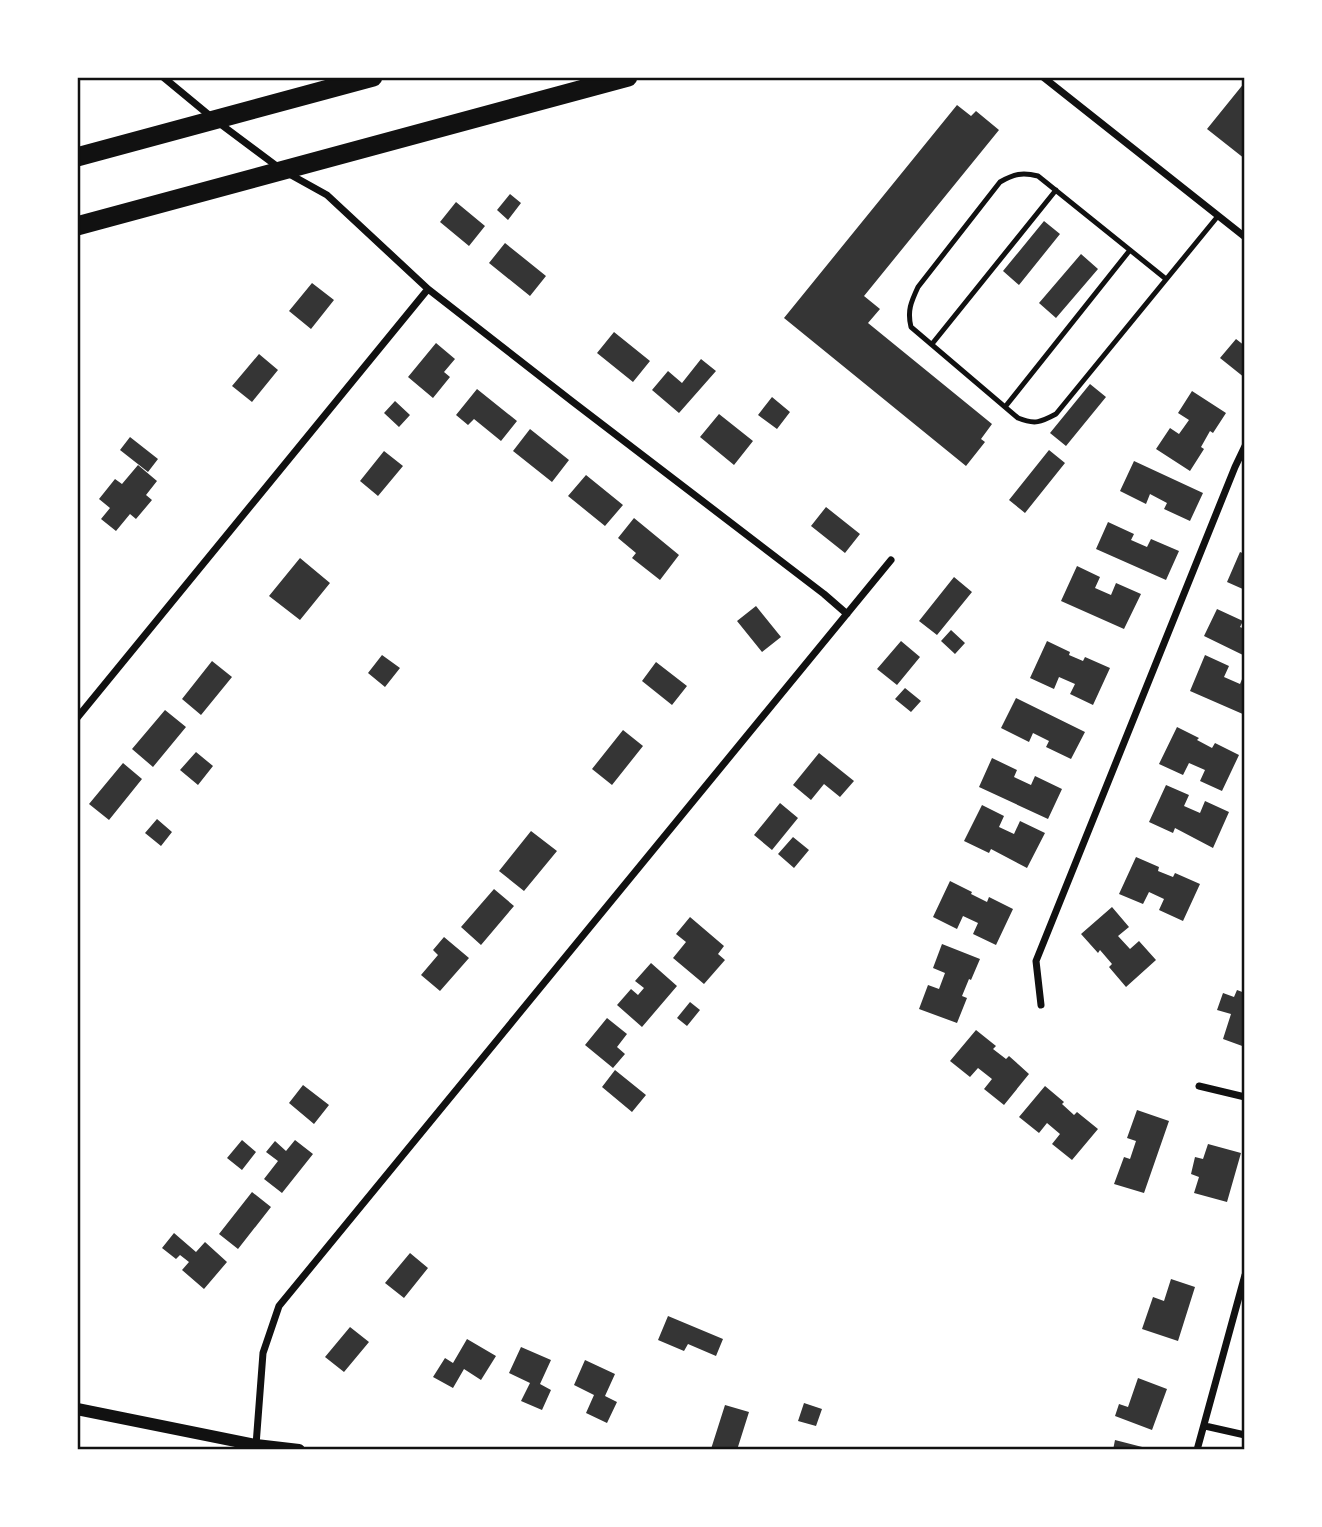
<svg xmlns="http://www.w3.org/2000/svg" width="1322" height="1527" font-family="'Alegreya Sans',sans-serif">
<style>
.building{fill:#353535}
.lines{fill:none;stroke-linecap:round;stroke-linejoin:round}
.service{stroke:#111;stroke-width:5}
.minor{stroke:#111;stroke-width:7}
.tertiary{stroke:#111;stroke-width:12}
.trunk{stroke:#111;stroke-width:19}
.neatline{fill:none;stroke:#111;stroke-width:2.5}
</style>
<rect width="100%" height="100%" fill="#fff"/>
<path class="building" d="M 1245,82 L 1245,159 L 1207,129 Z
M 957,105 L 971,116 L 976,111 L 999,130 L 864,296 L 880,309 L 868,323 L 992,424 L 981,439 L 985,442 L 966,466 L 784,318 Z
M 510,194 L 521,203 L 508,220 L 497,210 Z
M 456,202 L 485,226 L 469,246 L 440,222 Z
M 1044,221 L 1060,234 L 1019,285 L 1003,271 Z
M 505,243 L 546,276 L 530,296 L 489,263 Z
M 1081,254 L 1098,269 L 1056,318 L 1039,303 Z
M 312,283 L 334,300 L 311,329 L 289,311 Z
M 614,332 L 650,361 L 633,382 L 597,353 Z
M 1236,339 L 1245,346 L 1245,378 L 1220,358 Z
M 436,343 L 455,359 L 444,372 L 450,377 L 433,398 L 408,377 Z
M 259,354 L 278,370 L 252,402 L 232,386 Z
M 701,359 L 716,371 L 679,413 L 652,390 L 668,371 L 682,383 Z
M 1090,384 L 1106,397 L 1066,446 L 1050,433 Z
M 477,389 L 517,421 L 501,441 L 474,419 L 468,425 L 456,415 Z
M 1192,391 L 1226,413 L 1213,433 L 1210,431 L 1201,447 L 1204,449 L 1190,471 L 1156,449 L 1170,428 L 1179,434 L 1189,420 L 1178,413 Z
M 772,397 L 790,412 L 777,429 L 758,415 Z
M 395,401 L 410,415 L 399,427 L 384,413 Z
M 719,414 L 753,441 L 734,465 L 700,437 Z
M 530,429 L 569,460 L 552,482 L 513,451 Z
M 130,437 L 158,459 L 148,472 L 120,450 Z
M 1049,450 L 1065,463 L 1025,513 L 1009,500 Z
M 384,451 L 403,466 L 378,496 L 360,481 Z
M 1134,461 L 1203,493 L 1190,521 L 1164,509 L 1167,503 L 1150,494 L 1146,504 L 1120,491 Z
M 138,465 L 157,481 L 146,495 L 152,500 L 136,519 L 130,514 L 116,531 L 101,519 L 110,508 L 99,499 L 115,479 L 122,484 Z
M 586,475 L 623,505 L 605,526 L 568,496 Z
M 826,507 L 860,534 L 845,553 L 811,526 Z
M 634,518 L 679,555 L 660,580 L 632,558 L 636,553 L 618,538 Z
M 1108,522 L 1134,534 L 1131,540 L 1147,547 L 1151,539 L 1179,551 L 1166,580 L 1096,549 Z
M 1240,552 L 1245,554 L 1245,590 L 1227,582 Z
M 300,558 L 330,583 L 300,620 L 269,596 Z
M 1077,566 L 1100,577 L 1095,588 L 1111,595 L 1116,583 L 1141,594 L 1124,629 L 1061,601 Z
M 954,577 L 972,592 L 937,635 L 919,621 Z
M 756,606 L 781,637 L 762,652 L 737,621 Z
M 1217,609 L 1243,621 L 1240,627 L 1245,629 L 1245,656 L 1204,636 Z
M 951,630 L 965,643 L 955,654 L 941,641 Z
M 901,641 L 920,657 L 897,685 L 877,669 Z
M 1047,641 L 1070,652 L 1069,655 L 1083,661 L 1085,657 L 1110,668 L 1093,705 L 1070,694 L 1075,684 L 1059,677 L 1054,689 L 1030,678 Z
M 382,655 L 400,668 L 385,687 L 368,673 Z
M 1205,655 L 1229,666 L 1224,677 L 1240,684 L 1245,672 L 1245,715 L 1190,691 Z
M 212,661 L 232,677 L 201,715 L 182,699 Z
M 656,662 L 687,686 L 672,705 L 642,681 Z
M 905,688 L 921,701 L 911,712 L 895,699 Z
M 1016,698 L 1085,732 L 1071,759 L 1046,747 L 1049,741 L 1033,733 L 1029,742 L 1001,728 Z
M 165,710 L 186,727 L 153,767 L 132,749 Z
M 1177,727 L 1199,738 L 1197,740 L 1212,748 L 1215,743 L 1239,755 L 1222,791 L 1200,781 L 1205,770 L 1189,763 L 1183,775 L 1159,764 Z
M 623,730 L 643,746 L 612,785 L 592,769 Z
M 196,752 L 213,766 L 198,785 L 180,770 Z
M 819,753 L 854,781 L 840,797 L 824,784 L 811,800 L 793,785 Z
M 992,758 L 1017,770 L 1014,777 L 1031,785 L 1035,776 L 1062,789 L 1048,819 L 979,787 Z
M 123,763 L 142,779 L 109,820 L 89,804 Z
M 1166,785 L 1189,795 L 1184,806 L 1200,813 L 1205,801 L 1229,812 L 1213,848 L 1175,828 L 1173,833 L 1149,822 Z
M 780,803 L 798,818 L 772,850 L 754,835 Z
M 982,805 L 1004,816 L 999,827 L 1014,834 L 1020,821 L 1045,833 L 1027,868 L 991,849 L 989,853 L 964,841 Z
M 157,819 L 172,832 L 161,846 L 145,833 Z
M 531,831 L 557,851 L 524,891 L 499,871 Z
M 793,837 L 809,850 L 794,868 L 778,854 Z
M 1136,857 L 1159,867 L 1158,871 L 1173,877 L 1175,873 L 1200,884 L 1183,921 L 1159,910 L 1164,899 L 1149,892 L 1143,904 L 1119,894 Z
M 950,881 L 972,892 L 971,894 L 987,902 L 989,897 L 1013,909 L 996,945 L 973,934 L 978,923 L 963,916 L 957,929 L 933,917 Z
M 494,889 L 514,906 L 481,945 L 461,927 Z
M 1112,907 L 1129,927 L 1118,936 L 1130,949 L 1139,941 L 1156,960 L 1126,987 L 1109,967 L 1112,964 L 1100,950 L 1098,953 L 1081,934 Z
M 690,917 L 724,946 L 718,954 L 725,960 L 704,984 L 673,958 L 686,942 L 676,934 Z
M 444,937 L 469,958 L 440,991 L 421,975 L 438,955 L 433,950 Z
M 942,944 L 980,959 L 971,980 L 969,979 L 962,996 L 967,998 L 957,1023 L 919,1009 L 928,985 L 939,989 L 945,973 L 933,968 Z
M 651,963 L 677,986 L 642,1027 L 617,1005 L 631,989 L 638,995 L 644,988 L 635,981 Z
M 1237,990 L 1245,993 L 1245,1047 L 1223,1039 L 1231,1014 L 1217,1010 L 1223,993 L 1234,997 Z
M 690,1002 L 700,1010 L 687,1026 L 677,1018 Z
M 607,1018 L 627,1034 L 617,1047 L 625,1054 L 613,1068 L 585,1045 Z
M 976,1030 L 996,1046 L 993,1049 L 1006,1059 L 1009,1056 L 1029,1074 L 1004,1105 L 984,1089 L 992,1079 L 978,1068 L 970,1077 L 950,1061 Z
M 615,1070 L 646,1095 L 632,1112 L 602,1087 Z
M 303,1085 L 329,1105 L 314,1124 L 289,1103 Z
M 1045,1086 L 1064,1102 L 1062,1104 L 1074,1115 L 1077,1112 L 1098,1129 L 1072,1160 L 1052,1144 L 1060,1134 L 1047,1123 L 1039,1133 L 1019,1117 Z
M 1137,1110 L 1169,1121 L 1144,1193 L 1114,1184 L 1124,1157 L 1130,1159 L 1136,1141 L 1127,1138 Z
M 242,1140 L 256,1152 L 242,1170 L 227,1158 Z
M 295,1140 L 313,1154 L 282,1193 L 264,1179 L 278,1161 L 266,1152 L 275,1141 L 286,1151 Z
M 1208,1144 L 1241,1153 L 1227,1202 L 1194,1193 L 1199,1177 L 1191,1174 L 1195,1157 L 1203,1159 Z
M 252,1192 L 271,1207 L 238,1249 L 219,1234 Z
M 174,1233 L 196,1252 L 205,1242 L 227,1262 L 204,1289 L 182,1270 L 189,1262 L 180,1255 L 176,1259 L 162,1248 Z
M 410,1253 L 428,1268 L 404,1298 L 385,1283 Z
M 1171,1279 L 1195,1287 L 1178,1341 L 1142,1329 L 1153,1297 L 1164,1301 Z
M 668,1316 L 723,1339 L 716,1356 L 688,1344 L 684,1351 L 658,1340 Z
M 350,1327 L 369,1342 L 344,1372 L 325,1357 Z
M 467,1339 L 496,1356 L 481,1380 L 464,1369 L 453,1388 L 433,1377 L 445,1358 L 453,1363 Z
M 521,1347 L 551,1360 L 540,1384 L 551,1390 L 542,1410 L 521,1401 L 530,1383 L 509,1373 Z
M 585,1360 L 615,1374 L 605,1396 L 617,1402 L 607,1423 L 586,1413 L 594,1395 L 574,1385 Z
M 1138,1378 L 1167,1389 L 1152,1430 L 1115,1416 L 1119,1404 L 1128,1407 Z
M 804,1403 L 822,1409 L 816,1426 L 798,1421 Z
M 725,1405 L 749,1412 L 737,1450 L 711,1449 Z
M 1115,1440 L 1150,1449 L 1149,1450 L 1113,1450 Z"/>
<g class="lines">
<path class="service" d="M 1166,279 L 1038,176 C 1022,172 1014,174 1000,182 L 918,287 C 911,302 907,311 911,327 L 1018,418 C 1035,425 1041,422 1056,414 L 1218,216
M 932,344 L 1056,190
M 1005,407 L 1130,250"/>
<path class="minor" d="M 163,77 L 215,120 L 282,170 L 327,195 L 428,289 L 573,402 L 824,594 L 847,614
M 1043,77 L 1245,237
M 77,718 L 428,289
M 1041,1005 L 1036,961 L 1235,467 L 1245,446
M 1199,1086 L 1245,1097
M 1205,1426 L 1245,1435
M 256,1445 L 263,1353 L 279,1306 L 891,560
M 1197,1450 L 1245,1275"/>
<path class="tertiary" d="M 77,1409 L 256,1445 L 299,1450"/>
<path class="trunk" d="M 77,157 L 373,77
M 77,226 L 628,77"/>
</g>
<rect width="1322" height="1527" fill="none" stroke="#ffffff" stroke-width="158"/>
<rect x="79" y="79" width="1164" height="1369" class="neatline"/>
</svg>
